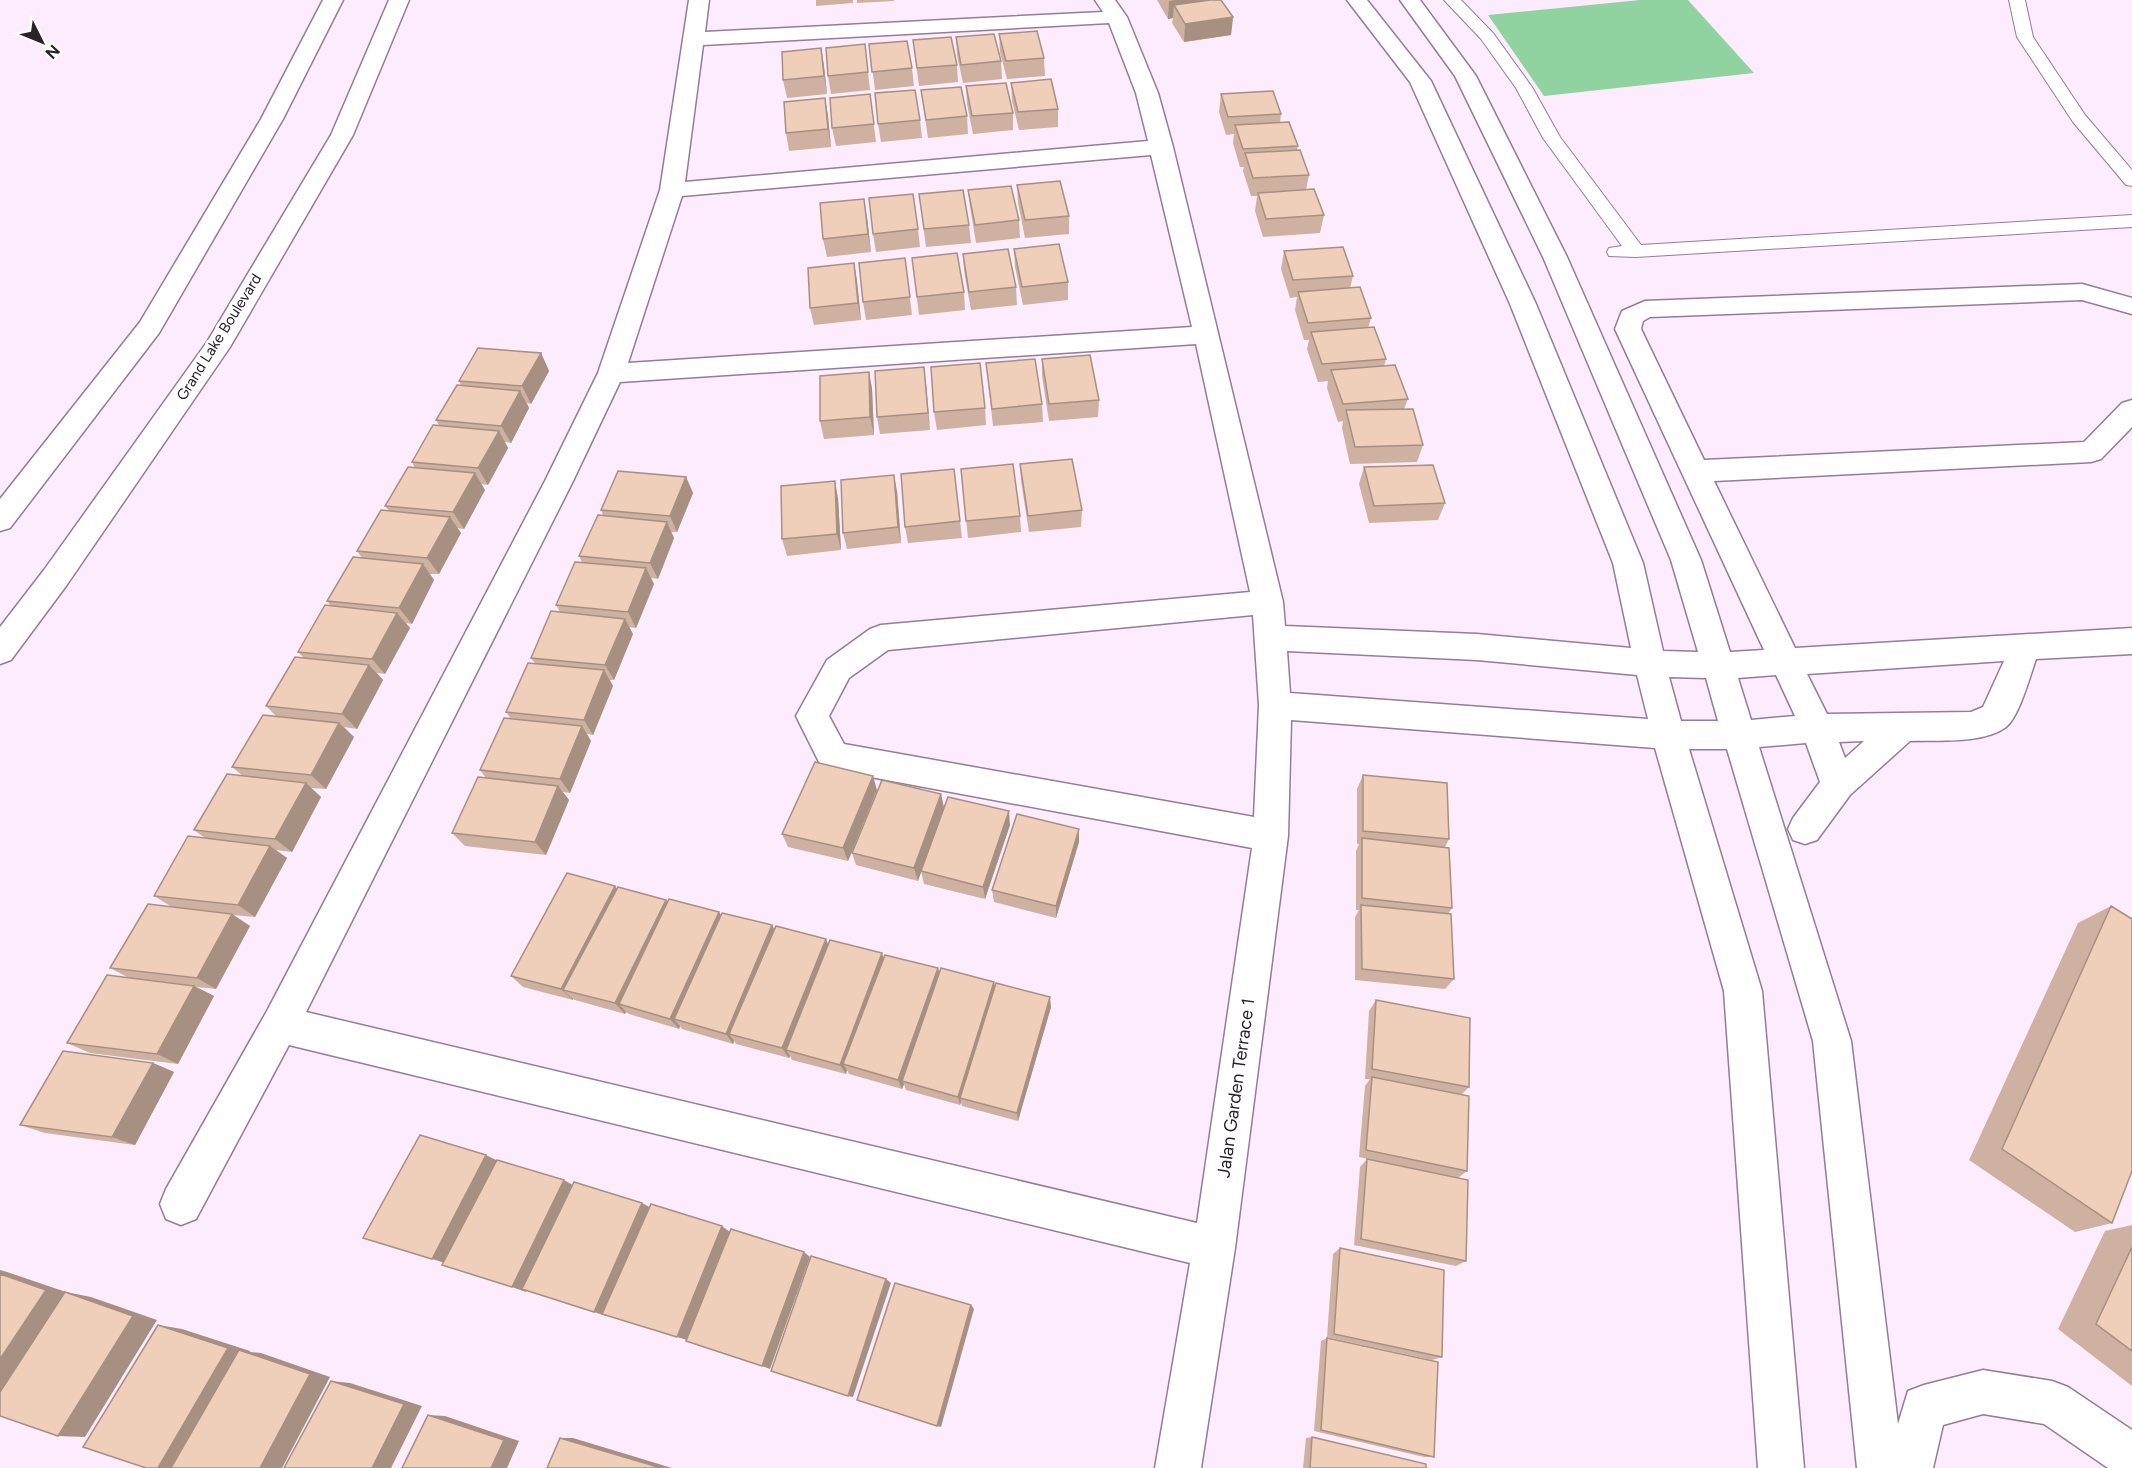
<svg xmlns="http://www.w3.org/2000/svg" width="2132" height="1468" font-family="Figtree,sans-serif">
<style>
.green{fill:#91d2a1}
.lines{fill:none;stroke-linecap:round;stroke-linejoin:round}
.lane-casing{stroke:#947d97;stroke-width:2}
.street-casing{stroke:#947d97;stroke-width:3}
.secondary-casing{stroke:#947d97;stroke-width:3}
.lane{fill:#fff;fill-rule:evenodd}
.street{fill:#fff;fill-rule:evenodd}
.secondary{fill:#fff;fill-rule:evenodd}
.wall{fill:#ceb1a0}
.shaded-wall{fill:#a79082}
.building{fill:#efceba;stroke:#a79082;stroke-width:1.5}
.labels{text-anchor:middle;stroke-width:6;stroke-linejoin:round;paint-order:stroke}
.far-street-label{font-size:15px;fill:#2b212b;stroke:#fff}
.street-label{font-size:18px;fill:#2b212b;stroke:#fff}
</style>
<rect width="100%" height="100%" fill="#fcecfd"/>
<path class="green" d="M 1640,0 L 1688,0 L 1754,73 L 1544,96 L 1488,15 Z"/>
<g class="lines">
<g class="lane-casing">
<path id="lane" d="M 1444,0 L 1461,0 L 1493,33 L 1532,87 L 1560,137 L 1641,245 L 2132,215 L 2132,227 L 1636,257 L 1609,256 L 1607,252 L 1609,248 L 1622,246 L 1543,138 L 1516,88 L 1481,39 Z
M 2009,0 L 2025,0 L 2033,37 L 2085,115 L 2132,170 L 2132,186 L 2126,185 L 2073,122 L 2017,37 Z"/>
</g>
<g class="street-casing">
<path id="street" d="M 689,0 L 709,0 L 705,32 L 1103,12 L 1095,0 L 1115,0 L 1127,17 L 1158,93 L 1173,147 L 1283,602 L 1285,626 L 1477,634 L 1631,648 L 1613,563 L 1510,304 L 1410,82 L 1347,0 L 1367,0 L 1431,81 L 1536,304 L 1643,563 L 1663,651 L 1698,652 L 1671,560 L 1543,257 L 1455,76 L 1400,0 L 1420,0 L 1476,76 L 1567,257 L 1701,560 L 1730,652 L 1764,650 L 1615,329 L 1622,311 L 1645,301 L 2082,284 L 2132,298 L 2132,314 L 2082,300 L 1650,317 L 1643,321 L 1641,329 L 1704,460 L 2084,442 L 2122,403 L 2132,400 L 2132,427 L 2101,459 L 2091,462 L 1714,481 L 1795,648 L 2132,628 L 2132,654 L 2036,659 C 2030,676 2019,717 2006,727 C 1983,744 1938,740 1910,741 L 1850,795 L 1817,840 L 1805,844 L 1793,840 L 1788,829 L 1793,818 L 1820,782 L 1806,743 L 1759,747 L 1851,1041 L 1898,1424 L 1908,1391 L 1924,1385 L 1983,1370 L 2052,1381 L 2068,1387 L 2132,1430 L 2132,1468 L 2108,1468 L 2044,1424 L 1983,1414 L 1943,1425 L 1933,1468 L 1857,1468 L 1813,1041 L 1727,749 L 1689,749 L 1762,991 L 1804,1468 L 1758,1468 L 1724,991 L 1655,748 L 1291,720 L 1288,836 L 1235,1248 L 1201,1468 L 1155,1468 L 1190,1263 L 289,1045 L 196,1219 L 181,1225 L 166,1219 L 160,1204 L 166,1189 L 267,1011 L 545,481 L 598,373 L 660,190 ZM 1109,23 L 1136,93 L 1148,141 L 685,182 L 703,45 ZM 1151,155 L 1192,327 L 628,363 L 682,196 ZM 1196,344 L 1250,592 L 881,625 L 870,629 L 827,660 L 796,716 L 821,766 L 833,770 L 1252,848 L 1197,1223 L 306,1012 L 573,481 L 620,382 ZM 1253,615 L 1259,705 L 1254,817 L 844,744 L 829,716 L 849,678 L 888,650 ZM 1287,651 L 1477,660 L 1637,675 L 1648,719 L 1290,693 ZM 2004,661 L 1983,707 L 1971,712 L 1827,714 L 1807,674 ZM 1776,675 L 1795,716 L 1751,720 L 1738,678 ZM 1669,677 L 1706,678 L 1718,721 L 1681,721 ZM 1864,741 L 1845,758 L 1839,742 Z"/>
</g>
<g class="secondary-casing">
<path id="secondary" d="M 323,0 L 343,0 L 283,119 L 159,333 L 10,528 L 0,531 L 0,499 L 140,322 L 261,119 Z
M 389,0 L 409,0 L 353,135 L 230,347 L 66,586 L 11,660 L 0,664 L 0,627 L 44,570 L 207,342 L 331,135 Z"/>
</g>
<use href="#lane" class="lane"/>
<use href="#street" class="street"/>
<use href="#secondary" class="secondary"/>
</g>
<path class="wall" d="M 816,0 L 853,0 L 853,3 L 816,6 Z
M 857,0 L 894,0 L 894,1 L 857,3 Z
M 1157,0 L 1221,0 L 1233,17 L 1231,35 L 1184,42 L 1172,23 L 1173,18 L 1168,19 Z
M 999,34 L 1044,58 L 1045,76 L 1007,79 L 1000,52 Z
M 956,37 L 1001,61 L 1002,79 L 963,83 L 957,55 Z
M 913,40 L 957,65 L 958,82 L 919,86 Z
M 865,44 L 870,90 L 831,94 L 828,76 Z
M 869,44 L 912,68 L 914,86 L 875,90 Z
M 821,48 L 824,66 L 827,94 L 787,98 L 783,80 Z
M 1011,83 L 1058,109 L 1058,127 L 1019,130 L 1012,101 Z
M 966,86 L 1013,113 L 1013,130 L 973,134 L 967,104 Z
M 921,90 L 967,116 L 968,134 L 928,138 Z
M 870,94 L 876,142 L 836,146 L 832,128 Z
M 1221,94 L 1281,114 L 1280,123 L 1298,146 L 1297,150 L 1309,175 L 1306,190 L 1324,215 L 1320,233 L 1263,237 L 1255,211 L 1257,196 L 1251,196 L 1243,171 L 1244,167 L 1240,167 L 1233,143 L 1234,134 L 1226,135 L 1219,112 Z
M 825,98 L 828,116 L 831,147 L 789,151 L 786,133 Z
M 920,120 L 922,138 L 881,142 L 878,124 Z
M 1017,185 L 1069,216 L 1069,234 L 1025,238 L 1018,203 Z
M 968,190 L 1019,220 L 1020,238 L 976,243 L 970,207 Z
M 919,194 L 969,225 L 971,243 L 926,247 Z
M 867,217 L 871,252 L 827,257 L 823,239 Z
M 918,229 L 920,247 L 876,252 L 873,234 Z
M 1014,249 L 1068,282 L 1068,300 L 1023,305 L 1015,267 Z
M 1284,251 L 1353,276 L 1350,288 L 1371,318 L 1368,328 L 1386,359 L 1384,366 L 1408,399 L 1404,409 L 1423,445 L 1417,462 L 1350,464 L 1342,428 L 1343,421 L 1338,422 L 1327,388 L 1328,381 L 1318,382 L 1307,349 L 1309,340 L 1304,340 L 1295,310 L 1297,297 L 1290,298 L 1281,269 Z
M 963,254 L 1016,287 L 1017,305 L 971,310 L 964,271 Z
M 905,258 L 912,315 L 866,320 L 863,302 Z
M 912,258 L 964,292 L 965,310 L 919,315 Z
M 854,263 L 857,281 L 861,320 L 814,325 L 810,308 Z
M 541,353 L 549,371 L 531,404 L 527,403 L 529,408 L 511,443 L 505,442 L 508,448 L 488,485 L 481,484 L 485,490 L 464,529 L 457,528 L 461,533 L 439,574 L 430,574 L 434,580 L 412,624 L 406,623 L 410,628 L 385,674 L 377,673 L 383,680 L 357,729 L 344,727 L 354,737 L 326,789 L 311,788 L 321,797 L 292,852 L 276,850 L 287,858 L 255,917 L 233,915 L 250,926 L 216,989 L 196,987 L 214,996 L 178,1064 L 90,1053 L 67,1043 L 129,978 L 110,968 L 172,907 L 154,896 L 205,838 L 194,830 L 243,776 L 232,767 L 277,717 L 266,706 L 304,658 L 298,652 L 331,606 L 327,601 L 362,558 L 357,551 L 389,511 L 385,506 L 415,468 L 412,462 L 439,425 L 436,420 L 461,385 L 459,381 Z
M 1042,359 L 1099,400 L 1098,417 L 1049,421 L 1042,376 Z
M 986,363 L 1042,404 L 1043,422 L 993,426 Z
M 869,372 L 872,389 L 874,435 L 824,439 L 820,421 Z
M 926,384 L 930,430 L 880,434 L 877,417 Z
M 985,408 L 986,425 L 937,430 L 934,412 Z
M 1020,464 L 1082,510 L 1081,527 L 1029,532 L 1021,481 Z
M 1364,467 L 1445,503 L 1438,520 L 1369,523 L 1359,484 Z
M 954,469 L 962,538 L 908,543 L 905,527 Z
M 961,469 L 1020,516 L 1021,532 L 968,538 Z
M 686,477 L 693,493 L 677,532 L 671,532 L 674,538 L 658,579 L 651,578 L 654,584 L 636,628 L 629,627 L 633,634 L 614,680 L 610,680 L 613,686 L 593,735 L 587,734 L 591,741 L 570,793 L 563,792 L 569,800 L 546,855 L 465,846 L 452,833 L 486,778 L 480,770 L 511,719 L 506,712 L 535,663 L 531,658 L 560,612 L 556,605 L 582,562 L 579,556 L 603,515 L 601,510 Z
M 897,491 L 901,543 L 847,549 L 843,533 Z
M 838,498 L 841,550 L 787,556 L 782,539 Z
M 1363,775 L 1449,839 L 1445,847 L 1452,908 L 1448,914 L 1454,979 L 1445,989 L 1355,980 L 1355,917 L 1359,910 L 1356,910 L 1356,851 L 1359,844 L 1357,844 L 1357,789 Z
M 877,790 L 848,861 L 788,847 L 782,834 Z
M 941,794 L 944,808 L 1010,825 L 985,899 L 924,884 L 921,871 L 918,881 L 856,865 L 852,853 Z
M 1079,829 L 1079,842 L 1056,918 L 994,902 L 992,890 Z
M 615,886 L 617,889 L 668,902 L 721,915 L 772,925 L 774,929 L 828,945 L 884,958 L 938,968 L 939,974 L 994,982 L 995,988 L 1051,1007 L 1018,1121 L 962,1106 L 961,1102 L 960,1105 L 906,1090 L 904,1084 L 902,1089 L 849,1074 L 847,1070 L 846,1074 L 792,1060 L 790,1056 L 789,1058 L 736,1044 L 734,1041 L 733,1044 L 682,1029 L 680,1026 L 679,1029 L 629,1014 L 626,1012 L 625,1014 L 575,1000 L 573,999 L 573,1000 L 523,987 L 511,976 Z
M 2111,906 L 2112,1223 L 2075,1232 L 1969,1160 L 2078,923 Z
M 1376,1000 L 1469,1087 L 1462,1094 L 1467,1171 L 1458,1178 L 1466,1261 L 1456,1266 L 1354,1245 L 1360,1167 L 1367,1159 L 1391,1164 L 1359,1157 L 1365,1086 L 1370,1079 L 1365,1079 L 1369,1011 Z
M 153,1063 L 174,1072 L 135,1145 L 45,1133 L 20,1125 Z
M 2132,1225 L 2132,1386 L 2058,1329 L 2105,1231 Z
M 1340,1248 L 1442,1357 L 1432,1360 L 1327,1337 L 1333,1254 Z
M 1327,1338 L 1434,1457 L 1424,1457 L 1314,1431 L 1321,1341 Z
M 1312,1437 L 1426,1468 L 1303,1468 L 1306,1438 Z"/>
<path class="shaded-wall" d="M 1176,0 L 1216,0 L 1174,5 L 1173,18 L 1168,19 L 1169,1 Z
M 1233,17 L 1231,35 L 1184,42 L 1185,24 Z
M 821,48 L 824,66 L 827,94 L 824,76 Z
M 825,98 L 828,116 L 831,147 L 828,129 Z
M 864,199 L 867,217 L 871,252 L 868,234 Z
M 854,263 L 857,281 L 861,320 L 858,303 Z
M 541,353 L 549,371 L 531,404 L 522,386 Z
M 924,367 L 926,384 L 930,430 L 928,413 Z
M 869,372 L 872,389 L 874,435 L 870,417 Z
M 520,391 L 529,408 L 511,443 L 501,426 Z
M 499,431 L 508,448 L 488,485 L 478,468 Z
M 475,473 L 485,490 L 464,529 L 453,512 Z
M 894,475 L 897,491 L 901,543 L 898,527 Z
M 686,477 L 693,493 L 677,532 L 670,516 Z
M 835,481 L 838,498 L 841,550 L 837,534 Z
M 450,517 L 461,533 L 439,574 L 427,558 Z
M 667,522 L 674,538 L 658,579 L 650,563 Z
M 423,564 L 434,580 L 412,624 L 399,608 Z
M 646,568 L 654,584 L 636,628 L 628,612 Z
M 397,613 L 410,628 L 385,674 L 372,659 Z
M 625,619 L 633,634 L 614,680 L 605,665 Z
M 369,665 L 383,680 L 357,729 L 342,714 Z
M 604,670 L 613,686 L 593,735 L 584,720 Z
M 339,723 L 354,737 L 326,789 L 311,775 Z
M 582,726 L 591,741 L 570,793 L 560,779 Z
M 873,776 L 877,790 L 848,861 L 843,848 Z
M 306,783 L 321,797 L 292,852 L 275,839 Z
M 558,786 L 569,800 L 546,855 L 535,842 Z
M 941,794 L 944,808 L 918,881 L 914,868 Z
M 1009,811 L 1010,825 L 985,899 L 983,887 Z
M 1079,829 L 1079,842 L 1056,918 L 1056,906 Z
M 270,846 L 287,858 L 255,917 L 238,905 Z
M 615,886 L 624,898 L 563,990 L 573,999 L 573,1000 L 561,989 Z
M 666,900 L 675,912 L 619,1004 L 626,1012 L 625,1014 L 615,1003 Z
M 719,912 L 727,924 L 674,1019 L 680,1026 L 679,1029 L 670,1019 Z
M 232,914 L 250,926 L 216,989 L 197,978 Z
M 772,925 L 778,937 L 729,1034 L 734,1041 L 733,1044 L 726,1034 Z
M 826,939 L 831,951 L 786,1050 L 790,1056 L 789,1058 L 782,1048 Z
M 882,953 L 886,965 L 843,1064 L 847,1070 L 846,1074 L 840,1065 Z
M 938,968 L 941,979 L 902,1081 L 904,1084 L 902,1089 L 898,1080 Z
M 994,982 L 996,993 L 960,1098 L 961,1102 L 960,1105 L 958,1097 Z
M 194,986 L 214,996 L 178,1064 L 157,1054 Z
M 1050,997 L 1051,1007 L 1018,1121 L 1017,1113 Z
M 153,1063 L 174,1072 L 135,1145 L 112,1137 Z
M 486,1155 L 500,1162 L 448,1264 L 432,1259 Z
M 564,1180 L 576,1187 L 526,1292 L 512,1287 Z
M 642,1203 L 653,1209 L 606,1316 L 594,1312 Z
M 722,1226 L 730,1232 L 687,1340 L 677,1337 Z
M 804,1252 L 810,1257 L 770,1369 L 762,1366 Z
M 0,1270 L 7,1272 L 66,1292 L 91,1297 L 157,1320 L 85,1437 L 58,1436 L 0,1405 Z
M 886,1279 L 891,1283 L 853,1397 L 848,1396 Z
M 971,1305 L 974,1309 L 941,1427 L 937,1426 Z
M 158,1325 L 182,1329 L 250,1351 L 250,1352 L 261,1353 L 330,1377 L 282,1468 L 158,1468 Z
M 331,1381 L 350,1383 L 422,1406 L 391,1468 L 372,1468 Z
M 428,1415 L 445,1416 L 519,1441 L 507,1468 L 491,1468 Z
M 560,1438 L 573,1438 L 672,1468 L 661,1468 Z"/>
<path class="building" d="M 1210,0 L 1221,0 L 1233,17 L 1185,24 L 1174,5 Z
M 1037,31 L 1044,58 L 1006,61 L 999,34 Z
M 994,34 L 1001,61 L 961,65 L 956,37 Z
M 951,37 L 957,65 L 917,68 L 913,40 Z
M 907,41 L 912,68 L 872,72 L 869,44 Z
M 865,44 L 868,72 L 828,76 L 826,48 Z
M 821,48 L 824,76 L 783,80 L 782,52 Z
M 1051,79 L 1058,109 L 1018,112 L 1011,83 Z
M 1006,83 L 1013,113 L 972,116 L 966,86 Z
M 961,87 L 967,116 L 926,120 L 921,90 Z
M 915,90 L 920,120 L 878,124 L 875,93 Z
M 1273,91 L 1281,114 L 1228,117 L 1221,94 Z
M 870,94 L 874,124 L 832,128 L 830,98 Z
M 825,98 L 828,129 L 786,133 L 784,102 Z
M 1289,122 L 1298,146 L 1243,149 L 1235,125 Z
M 1300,150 L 1309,175 L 1253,178 L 1245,153 Z
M 1060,181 L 1069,216 L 1025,220 L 1017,185 Z
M 1011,186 L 1019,220 L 975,225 L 968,190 Z
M 1314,189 L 1324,215 L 1266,219 L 1258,193 Z
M 963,190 L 969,225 L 924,229 L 919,194 Z
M 913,194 L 918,229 L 873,234 L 869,198 Z
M 864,199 L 868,234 L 823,239 L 820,203 Z
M 1059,244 L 1068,282 L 1022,287 L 1014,249 Z
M 1343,247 L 1353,276 L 1293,280 L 1284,251 Z
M 1008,249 L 1016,287 L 969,292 L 963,254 Z
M 957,253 L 964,292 L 917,297 L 912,258 Z
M 905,258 L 910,297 L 863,302 L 859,263 Z
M 854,263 L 858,303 L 810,308 L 808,268 Z
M 1360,287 L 1371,318 L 1308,323 L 1298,292 Z
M 1374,327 L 1386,359 L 1322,364 L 1311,332 Z
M 478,348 L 541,353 L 522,386 L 459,381 Z
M 1090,355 L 1099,400 L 1049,404 L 1042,359 Z
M 1035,359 L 1042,404 L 992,409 L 986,363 Z
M 980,363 L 985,408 L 934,412 L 931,367 Z
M 1395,365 L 1408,399 L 1343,404 L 1331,370 Z
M 924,367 L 928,413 L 877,417 L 875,371 Z
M 869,372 L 870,417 L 820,421 L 820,376 Z
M 457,385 L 520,391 L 501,426 L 436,420 Z
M 1413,409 L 1423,445 L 1355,447 L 1346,410 Z
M 433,425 L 499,431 L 478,468 L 412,462 Z
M 1072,459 L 1082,510 L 1028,516 L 1020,464 Z
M 1013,464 L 1020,516 L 966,521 L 961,469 Z
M 1433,465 L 1445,503 L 1374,506 L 1364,467 Z
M 408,467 L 475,473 L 453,512 L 385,506 Z
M 954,469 L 960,521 L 905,527 L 901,474 Z
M 618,471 L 686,477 L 670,516 L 601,510 Z
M 894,475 L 898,527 L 843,533 L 841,480 Z
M 835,481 L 837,534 L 782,539 L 781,486 Z
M 381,510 L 450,517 L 427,558 L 357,551 Z
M 598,515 L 667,522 L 650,563 L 579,556 Z
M 353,557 L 423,564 L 399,608 L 327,601 Z
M 575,562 L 646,568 L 628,612 L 556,605 Z
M 325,605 L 397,613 L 372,659 L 298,652 Z
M 551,611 L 625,619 L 605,665 L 531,658 Z
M 295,657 L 369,665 L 342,714 L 266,706 Z
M 528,663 L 604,670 L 584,720 L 506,712 Z
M 263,715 L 339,723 L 311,775 L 232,767 Z
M 504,718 L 582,726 L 560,779 L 480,770 Z
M 815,762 L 873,776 L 843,848 L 782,834 Z
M 227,774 L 306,783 L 275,839 L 194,830 Z
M 1363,775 L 1447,783 L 1449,839 L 1363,831 Z
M 478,777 L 558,786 L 535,842 L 452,833 Z
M 882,780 L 941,794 L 914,868 L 852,853 Z
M 948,797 L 1009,811 L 983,887 L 921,871 Z
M 1017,814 L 1079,829 L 1056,906 L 992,890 Z
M 188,836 L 270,846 L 238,905 L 154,896 Z
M 1362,838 L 1449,848 L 1452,908 L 1362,898 Z
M 567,873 L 615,886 L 561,989 L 511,976 Z
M 618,887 L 666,900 L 615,1003 L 563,990 Z
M 669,899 L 719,912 L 670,1019 L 619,1004 Z
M 148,904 L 232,914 L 197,978 L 110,968 Z
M 1361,905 L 1451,914 L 1454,979 L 1362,969 Z
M 2111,906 L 2132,919 L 2132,1171 L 2112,1223 L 2002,1149 Z
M 722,913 L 772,925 L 726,1034 L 674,1019 Z
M 776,926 L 826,939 L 782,1048 L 729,1034 Z
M 830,940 L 882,953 L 840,1065 L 786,1050 Z
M 885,955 L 938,968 L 898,1080 L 843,1064 Z
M 941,968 L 994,982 L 958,1097 L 902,1081 Z
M 107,975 L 194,986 L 157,1054 L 67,1043 Z
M 996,983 L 1050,997 L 1017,1113 L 960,1098 Z
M 1376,1000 L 1470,1018 L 1469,1087 L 1372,1069 Z
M 63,1051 L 153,1063 L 112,1137 L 20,1125 Z
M 1372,1077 L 1469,1096 L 1467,1171 L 1366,1150 Z
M 420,1135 L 486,1155 L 432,1259 L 363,1238 Z
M 1367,1159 L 1468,1180 L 1466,1261 L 1361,1239 Z
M 497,1160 L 564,1180 L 512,1287 L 442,1265 Z
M 574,1182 L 642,1203 L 594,1312 L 522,1289 Z
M 651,1204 L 722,1226 L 677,1337 L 602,1314 Z
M 731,1229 L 804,1252 L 762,1366 L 686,1341 Z
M 2132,1247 L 2132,1351 L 2096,1324 Z
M 1340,1248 L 1444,1270 L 1442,1357 L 1334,1334 Z
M 811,1256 L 886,1279 L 848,1396 L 771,1371 Z
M 0,1274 L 46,1290 L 0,1359 Z
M 895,1283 L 971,1305 L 937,1426 L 857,1400 Z
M 65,1292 L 133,1316 L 58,1436 L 0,1416 L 0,1392 Z
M 158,1325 L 228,1348 L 158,1468 L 146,1468 L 83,1447 Z
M 1327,1338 L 1438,1362 L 1434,1457 L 1321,1430 Z
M 239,1350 L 310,1374 L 260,1468 L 171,1468 Z
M 331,1381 L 404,1404 L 372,1468 L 284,1468 Z
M 428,1415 L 504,1440 L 491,1468 L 402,1468 Z
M 1312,1437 L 1426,1464 L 1426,1468 L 1310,1468 Z
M 560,1438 L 661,1468 L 547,1468 Z"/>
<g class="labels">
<g class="far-street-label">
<text transform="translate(219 337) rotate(-58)" y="5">Grand Lake Boulevard</text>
</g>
<g class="street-label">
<text transform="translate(1236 1088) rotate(-82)" y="6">Jalan Garden Terrace 1</text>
</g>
</g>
<g transform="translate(42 42) rotate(133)" stroke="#ffffff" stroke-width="4.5" paint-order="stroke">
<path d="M0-4.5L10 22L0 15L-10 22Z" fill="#2b212b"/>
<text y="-9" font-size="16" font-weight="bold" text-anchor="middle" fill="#2b212b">N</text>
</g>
</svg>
